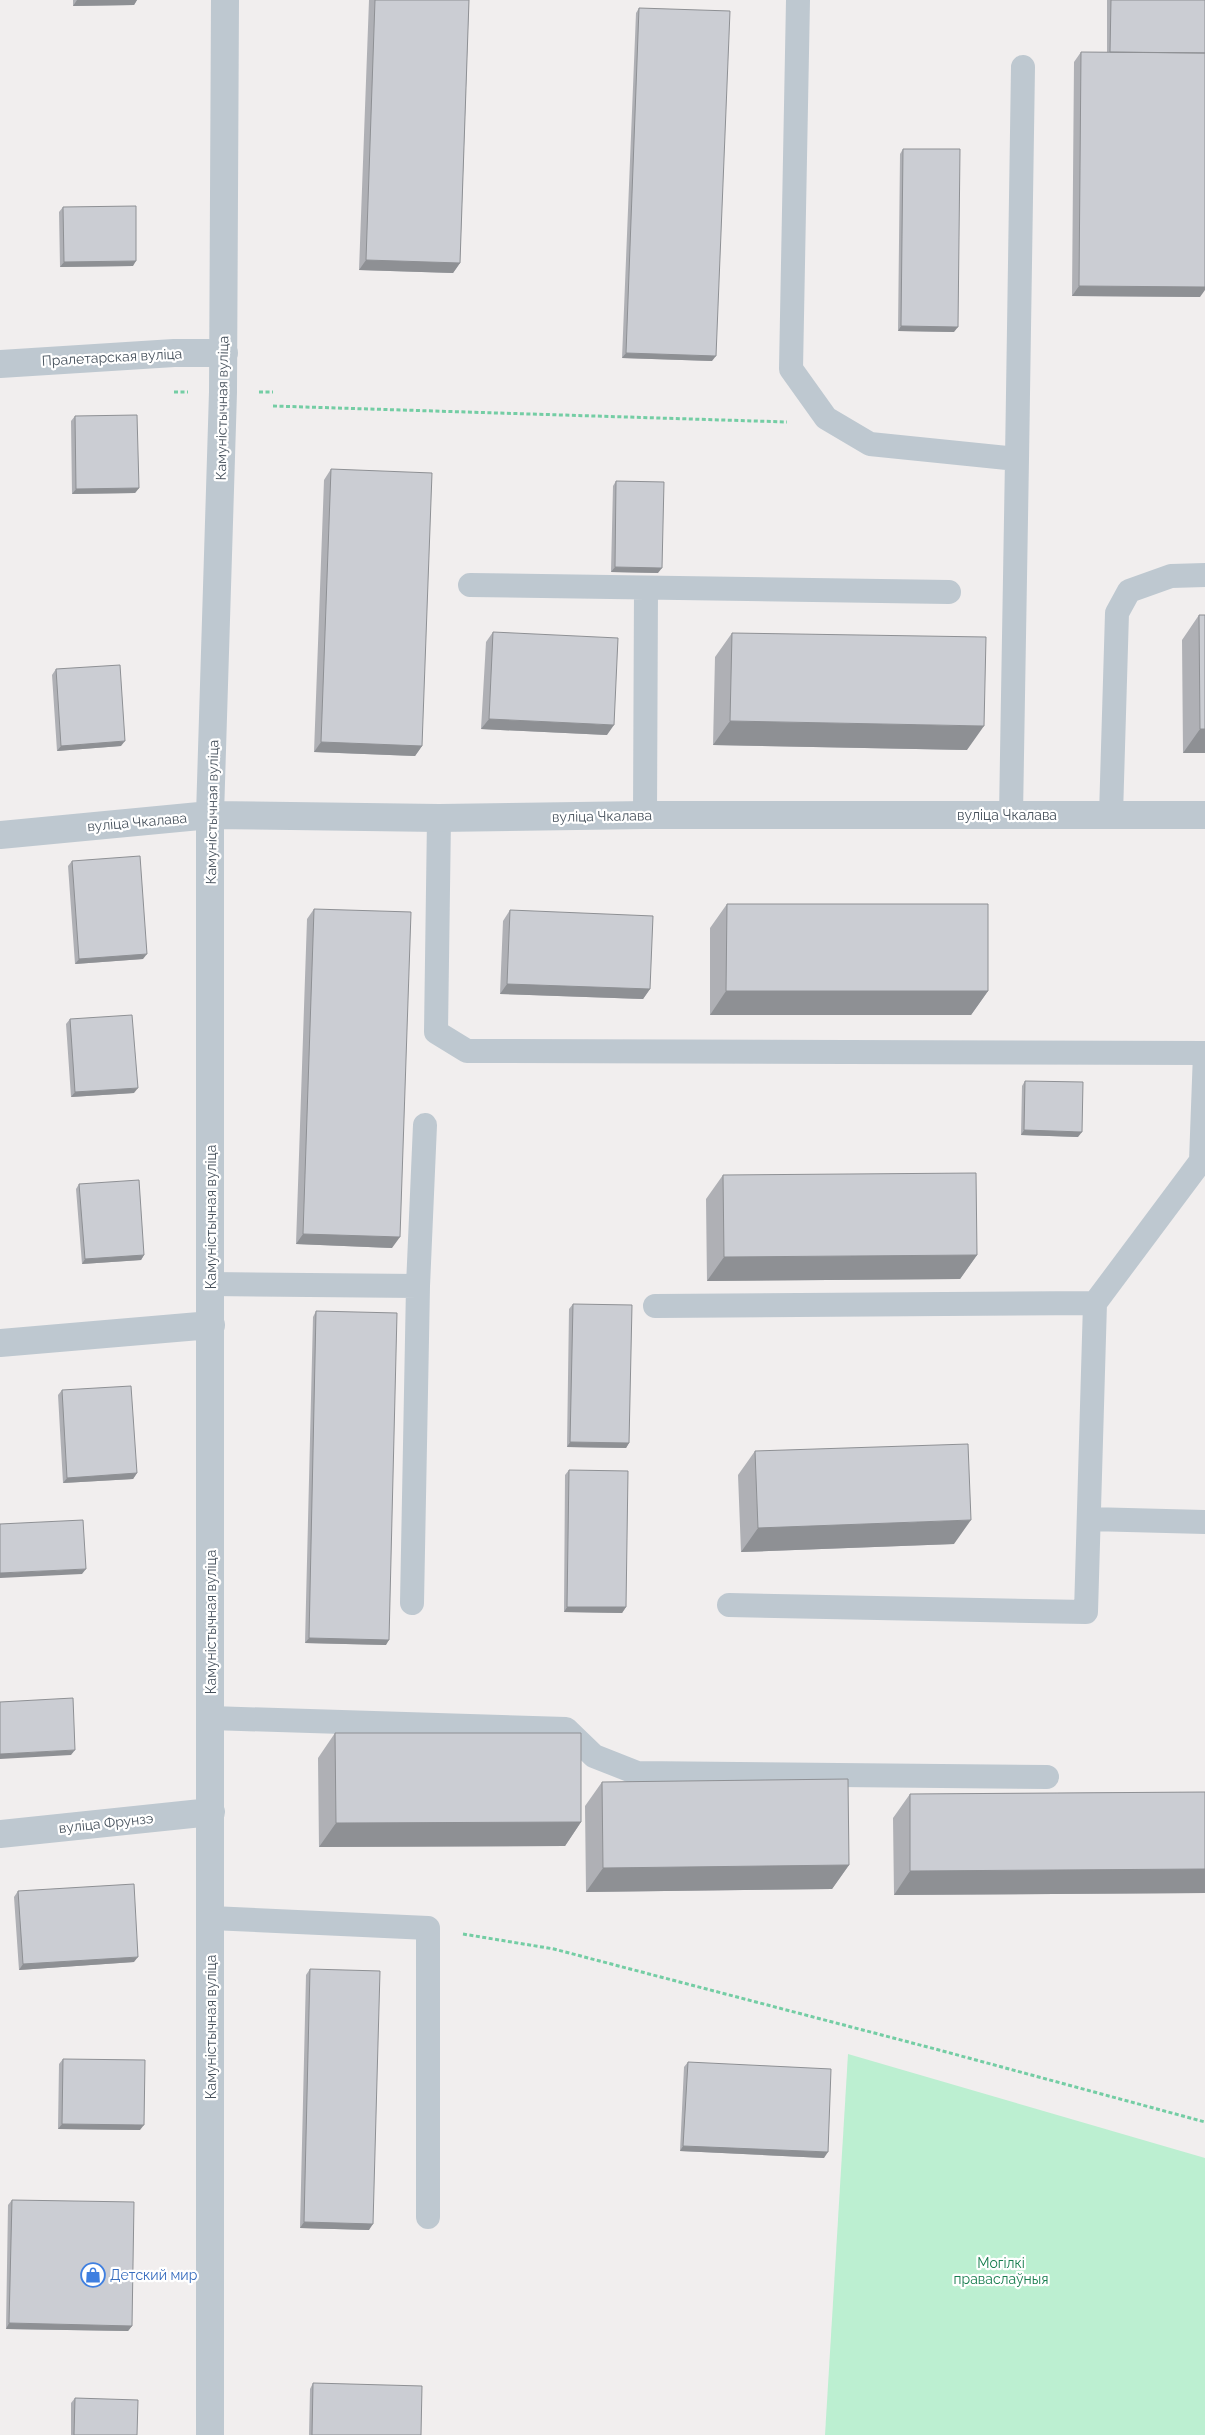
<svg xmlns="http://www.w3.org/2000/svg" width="1205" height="2435" font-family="Raleway,sans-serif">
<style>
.green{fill:#bcefd1}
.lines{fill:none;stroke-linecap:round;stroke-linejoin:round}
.path{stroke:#74cda4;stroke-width:3;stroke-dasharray:4 2.5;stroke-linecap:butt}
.service{stroke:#bec8d0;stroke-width:24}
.minor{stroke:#bec8d0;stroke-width:28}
.wall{fill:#afb0b5}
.shaded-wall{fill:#8e9094}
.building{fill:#cbcdd3;stroke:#8e9094}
.labels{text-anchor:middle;stroke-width:4.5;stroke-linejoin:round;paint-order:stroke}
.street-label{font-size:14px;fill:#46515c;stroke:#fff}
.park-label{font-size:14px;fill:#177d4e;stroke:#fff}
.shop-label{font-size:14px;fill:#366cbe;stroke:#fff;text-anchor:start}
</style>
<rect width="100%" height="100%" fill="#f1eeee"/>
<path class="green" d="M 848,2054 L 1205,2158 L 1205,2435 L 825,2435 Z"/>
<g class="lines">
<path class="path" d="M 174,392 L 188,392
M 259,392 L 273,392
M 273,406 L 787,422
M 463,1934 L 554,1949 L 939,2050 L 1205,2122"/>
<path class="service" d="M 798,0 L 791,369 L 826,418 L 870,444 L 1017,459 L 1011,815
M 1017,459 L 1023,67
M 470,585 L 949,592
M 645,815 L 646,588
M 1111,815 L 1117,613 L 1129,591 L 1171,576 L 1205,575
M 439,818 L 436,1032 L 467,1051 L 1205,1053
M 211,1284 L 418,1286 L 425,1125
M 655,1306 L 1095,1303
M 1089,1519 L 1205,1522
M 412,1603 L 418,1286
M 729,1605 L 1086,1612 L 1095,1303 L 1201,1161 L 1205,1053
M 211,1718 L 566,1729 L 594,1756 L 637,1773 L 1047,1777
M 211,1918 L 428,1928 L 428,2217"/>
<path class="minor" d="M 0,364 L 174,353 L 224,353
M 0,835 L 210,815 L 439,818 L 645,815 L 1205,815
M 0,1343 L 211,1325
M 0,1834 L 211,1812
M 210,2435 L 210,815 L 223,392 L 225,0"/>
</g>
<path class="wall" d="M 73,0 L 137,0 L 134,5 L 73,6 Z
M 369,0 L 469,0 L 460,263 L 453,273 L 359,270 Z
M 1107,0 L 1205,0 L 1200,297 L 1072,296 L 1074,62 L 1081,52 L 1107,52 Z
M 639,8 L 712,361 L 622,358 L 636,13 Z
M 903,149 L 954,332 L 898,331 L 900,154 Z
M 63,207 L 133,266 L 60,267 L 59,212 Z
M 75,416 L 139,488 L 135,493 L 72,494 L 71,421 Z
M 331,469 L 422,746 L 415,756 L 314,752 L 324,480 Z
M 616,481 L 658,573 L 611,572 L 613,486 Z
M 1199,615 L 1205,615 L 1205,753 L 1183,753 L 1182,640 Z
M 493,632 L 607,735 L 481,729 L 486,642 Z
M 732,633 L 967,750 L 713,745 L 715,657 Z
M 56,669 L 121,746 L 57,751 L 52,675 Z
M 72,861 L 143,959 L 75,964 L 68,866 Z
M 727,904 L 988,991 L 971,1015 L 710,1015 L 710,928 Z
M 314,909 L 392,1248 L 296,1244 L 307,919 Z
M 510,910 L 650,989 L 643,999 L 500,994 L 503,921 Z
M 70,1019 L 134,1093 L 71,1097 L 66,1024 Z
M 1025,1081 L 1078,1137 L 1021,1135 L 1022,1086 Z
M 723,1175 L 977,1255 L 960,1279 L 707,1281 L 706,1199 Z
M 79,1184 L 144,1255 L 141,1260 L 82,1264 L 76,1189 Z
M 573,1304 L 629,1443 L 626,1448 L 567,1447 L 569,1309 Z
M 316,1311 L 386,1645 L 305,1643 L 313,1317 Z
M 62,1390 L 137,1473 L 133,1479 L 63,1483 L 58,1395 Z
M 755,1451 L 954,1544 L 741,1552 L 738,1475 Z
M 569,1470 L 626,1607 L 622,1613 L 564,1612 L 565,1475 Z
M 335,1733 L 581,1822 L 565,1846 L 319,1847 L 318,1758 Z
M 602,1782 L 849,1865 L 832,1889 L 586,1892 L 585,1806 Z
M 1205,1792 L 1205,1893 L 894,1895 L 893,1818 L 910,1794 Z
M 18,1891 L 134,1962 L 19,1970 L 14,1897 Z
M 310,1969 L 369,2230 L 300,2228 L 306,1975 Z
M 63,2059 L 140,2130 L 58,2129 L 59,2064 Z
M 688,2062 L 824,2158 L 680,2151 L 684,2067 Z
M 12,2200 L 132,2326 L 128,2331 L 6,2329 L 8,2205 Z
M 313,2383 L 421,2435 L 309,2435 L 310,2389 Z
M 75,2398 L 137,2435 L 71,2435 L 71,2403 Z"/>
<path class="shaded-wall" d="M 77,0 L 137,0 L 134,5 L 73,6 Z
M 366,260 L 460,263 L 453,273 L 359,270 Z
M 136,261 L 133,266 L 60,267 L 64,262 Z
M 1079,286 L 1205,287 L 1205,290 L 1200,297 L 1072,296 Z
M 901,326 L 958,327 L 954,332 L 898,331 Z
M 626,353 L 716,356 L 712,361 L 622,358 Z
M 139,488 L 135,493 L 72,494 L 76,489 Z
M 615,567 L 662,568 L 658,573 L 611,572 Z
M 489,719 L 614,725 L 607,735 L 481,729 Z
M 730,721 L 984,726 L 967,750 L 713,745 Z
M 1200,729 L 1205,729 L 1205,753 L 1183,753 Z
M 125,741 L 121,746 L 57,751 L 61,746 Z
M 321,742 L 422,746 L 415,756 L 314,752 Z
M 147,954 L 143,959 L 75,964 L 79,959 Z
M 507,984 L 650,989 L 643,999 L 500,994 Z
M 726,991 L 988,991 L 971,1015 L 710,1015 Z
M 138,1088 L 134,1093 L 71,1097 L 75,1092 Z
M 1024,1130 L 1082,1132 L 1078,1137 L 1021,1135 Z
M 303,1234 L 400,1237 L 392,1248 L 296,1244 Z
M 144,1255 L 141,1260 L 82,1264 L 85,1259 Z
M 977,1255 L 960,1279 L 707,1281 L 724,1257 Z
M 570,1442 L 629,1443 L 626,1448 L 567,1447 Z
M 137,1473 L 133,1479 L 63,1483 L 67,1478 Z
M 971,1520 L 954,1544 L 741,1552 L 758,1528 Z
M 86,1569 L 82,1574 L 0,1578 L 0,1573 Z
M 567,1607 L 626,1607 L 622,1613 L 564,1612 Z
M 309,1638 L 389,1640 L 386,1645 L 305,1643 Z
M 75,1750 L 71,1755 L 0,1759 L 0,1754 Z
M 581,1822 L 565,1846 L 319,1847 L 336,1823 Z
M 849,1865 L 832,1889 L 586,1892 L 603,1868 Z
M 1205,1869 L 1205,1893 L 894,1895 L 910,1871 Z
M 138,1957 L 134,1962 L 19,1970 L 23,1964 Z
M 62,2124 L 144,2125 L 140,2130 L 58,2129 Z
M 683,2146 L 828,2152 L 824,2158 L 680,2151 Z
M 304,2222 L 373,2224 L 369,2230 L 300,2228 Z
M 9,2323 L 132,2326 L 128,2331 L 6,2329 Z"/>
<path class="building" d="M 375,0 L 469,0 L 460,263 L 366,260 Z
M 1111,0 L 1205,0 L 1205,53 L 1110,52 Z
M 639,8 L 730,11 L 716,356 L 626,353 Z
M 1081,52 L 1205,53 L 1205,287 L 1079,286 Z
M 903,149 L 960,149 L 958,327 L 901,326 Z
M 136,206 L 136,261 L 64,262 L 63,207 Z
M 137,415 L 139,488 L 76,489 L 75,416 Z
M 331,469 L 432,473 L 422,746 L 321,742 Z
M 616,481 L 664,482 L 662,568 L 615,567 Z
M 1199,615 L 1205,615 L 1205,729 L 1200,729 Z
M 493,632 L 618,638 L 614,725 L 489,719 Z
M 732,633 L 986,637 L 984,726 L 730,721 Z
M 120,665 L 125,741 L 61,746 L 56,669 Z
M 140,856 L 147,954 L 79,959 L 72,861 Z
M 727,904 L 988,904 L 988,991 L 726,991 Z
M 314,909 L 411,912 L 400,1237 L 303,1234 Z
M 510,910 L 653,916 L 650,989 L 507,984 Z
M 132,1015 L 138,1088 L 75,1092 L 70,1019 Z
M 1025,1081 L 1083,1082 L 1082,1132 L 1024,1130 Z
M 976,1173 L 977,1255 L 724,1257 L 723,1175 Z
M 139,1180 L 144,1255 L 85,1259 L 79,1184 Z
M 573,1304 L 632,1305 L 629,1443 L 570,1442 Z
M 316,1311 L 397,1313 L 389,1640 L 309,1638 Z
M 131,1386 L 137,1473 L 67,1478 L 62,1390 Z
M 968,1444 L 971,1520 L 758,1528 L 755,1451 Z
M 569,1470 L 628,1471 L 626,1607 L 567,1607 Z
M 83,1520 L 86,1569 L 0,1573 L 0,1524 Z
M 73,1698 L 75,1750 L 0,1754 L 0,1702 Z
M 335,1733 L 581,1733 L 581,1822 L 336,1823 Z
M 848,1779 L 849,1865 L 603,1868 L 602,1782 Z
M 1205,1792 L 1205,1869 L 910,1871 L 910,1794 Z
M 134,1884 L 138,1957 L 23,1964 L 18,1891 Z
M 310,1969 L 380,1971 L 373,2224 L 304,2222 Z
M 63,2059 L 145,2060 L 144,2125 L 62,2124 Z
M 688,2062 L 831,2069 L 828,2152 L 683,2146 Z
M 12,2200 L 134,2202 L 132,2326 L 9,2323 Z
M 313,2383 L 422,2386 L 421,2435 L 312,2435 Z
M 75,2398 L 138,2400 L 137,2435 L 74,2435 Z"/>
<defs>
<g id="shop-ring" transform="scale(1.25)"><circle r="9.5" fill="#fff" stroke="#3f7fe0" stroke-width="1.5"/><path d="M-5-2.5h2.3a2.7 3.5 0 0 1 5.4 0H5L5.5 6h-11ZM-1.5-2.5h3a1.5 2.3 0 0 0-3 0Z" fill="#3f7fe0"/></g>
</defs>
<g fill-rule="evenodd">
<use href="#shop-ring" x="93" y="2275"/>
</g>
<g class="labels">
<g class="street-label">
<text transform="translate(112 357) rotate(-3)" y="5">Пралетарская вуліца</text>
<text transform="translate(222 408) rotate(-89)" y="5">Камуністычная вуліца</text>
<text transform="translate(212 812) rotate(-89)" y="5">Камуністычная вуліца</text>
<text x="1007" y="820">вуліца Чкалава</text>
<text transform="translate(602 816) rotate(-1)" y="5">вуліца Чкалава</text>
<text transform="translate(137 822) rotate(-5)" y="5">вуліца Чкалава</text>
<text transform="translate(211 1217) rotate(-90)" y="5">Камуністычная вуліца</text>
<text transform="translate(211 1622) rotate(-90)" y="5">Камуністычная вуліца</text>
<text transform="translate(106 1823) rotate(-6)" y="5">вуліца Фрунзэ</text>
<text transform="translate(211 2027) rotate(-90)" y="5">Камуністычная вуліца</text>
</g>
<g class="park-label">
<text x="1001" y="2268">Могілкі<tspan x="1001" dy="16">праваслаўныя</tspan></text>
</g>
<g class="shop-label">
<text x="110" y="2280">Детский мир</text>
</g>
</g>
</svg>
